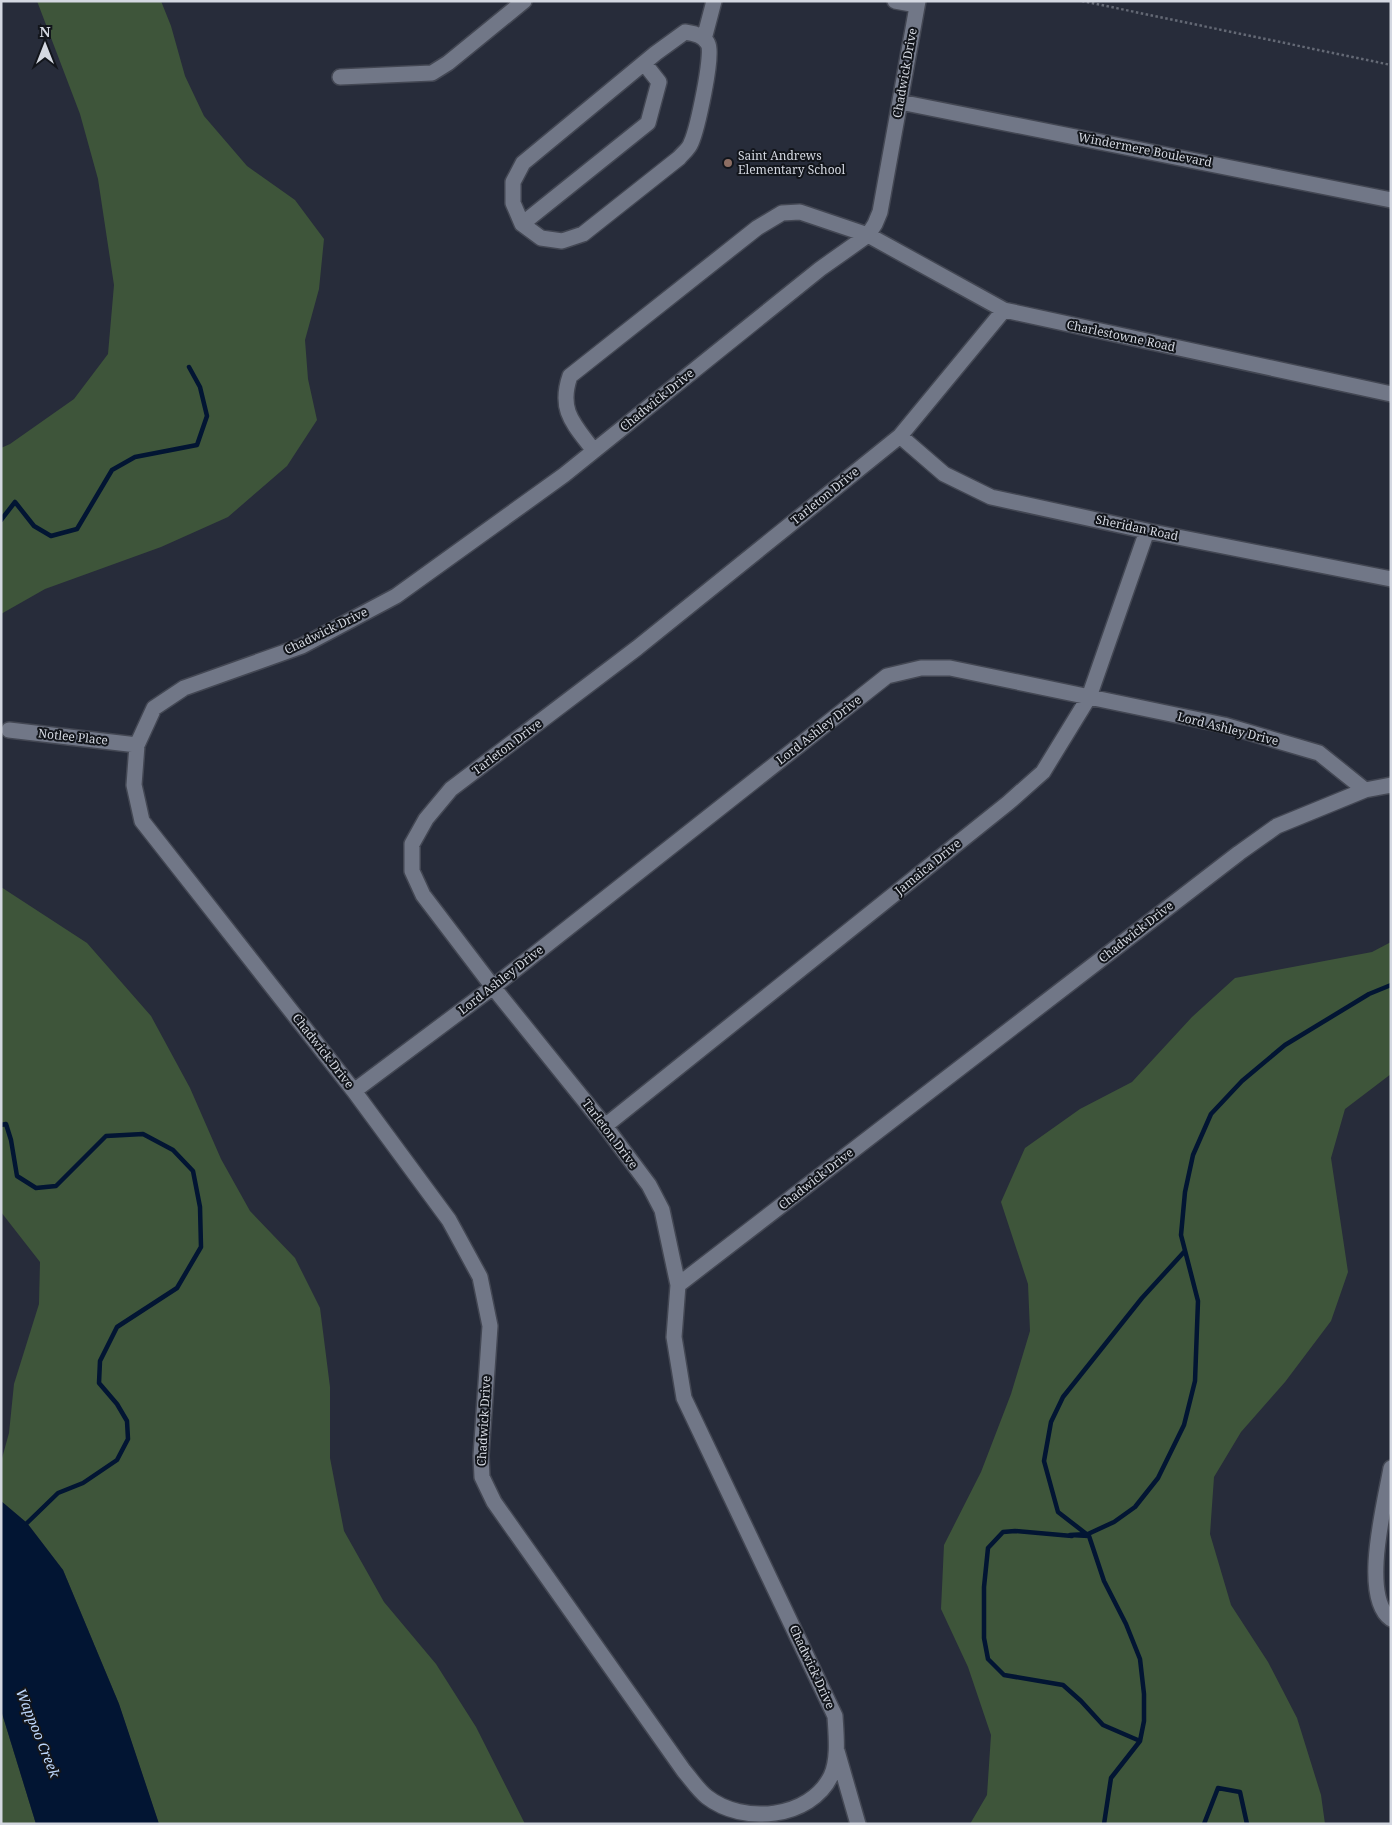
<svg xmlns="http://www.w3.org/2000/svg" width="1392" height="1825" font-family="'Noto Serif',serif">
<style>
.green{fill:#3e553a}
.water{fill:#021533}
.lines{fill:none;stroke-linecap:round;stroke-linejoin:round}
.stream{stroke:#021533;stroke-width:4.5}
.minor-casing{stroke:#434753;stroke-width:18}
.path{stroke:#646975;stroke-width:2.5;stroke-dasharray:2.5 2.5;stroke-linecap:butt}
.minor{stroke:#717787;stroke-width:15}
.education-dot{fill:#8d6e63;stroke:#12151b;stroke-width:2}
.labels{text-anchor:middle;stroke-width:4;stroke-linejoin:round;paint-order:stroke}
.street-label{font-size:12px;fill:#d4d8e1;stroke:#12151b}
.poi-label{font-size:12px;fill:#d4d8e1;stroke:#12151b;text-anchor:start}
.water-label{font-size:14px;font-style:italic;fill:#bdd6fa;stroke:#12151b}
</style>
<rect width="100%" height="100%" fill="#272c3a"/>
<path class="green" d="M 37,1 L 161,1 L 171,26 L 185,76 L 204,116 L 247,166 L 295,200 L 324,239 L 319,289 L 305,340 L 308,379 L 317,420 L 287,466 L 228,517 L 161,547 L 45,589 L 1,614 L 1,448 L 10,444 L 74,399 L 108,354 L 114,285 L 98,179 L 80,114 Z
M 1,887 L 87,943 L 151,1016 L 190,1088 L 221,1159 L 250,1211 L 295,1258 L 320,1308 L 330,1387 L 330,1458 L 344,1531 L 384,1602 L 436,1664 L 476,1727 L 525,1824 L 159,1824 L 119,1704 L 63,1570 L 27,1523 L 1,1501 L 1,1462 L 9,1433 L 14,1384 L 39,1304 L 40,1262 L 1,1212 Z
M 1391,942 L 1391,1074 L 1345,1109 L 1331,1158 L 1348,1272 L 1331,1321 L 1285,1382 L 1241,1432 L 1214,1477 L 1210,1534 L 1231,1605 L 1268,1662 L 1297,1718 L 1321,1795 L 1325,1824 L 970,1824 L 987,1795 L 991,1735 L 968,1667 L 941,1609 L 944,1545 L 981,1472 L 1011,1394 L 1030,1331 L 1028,1284 L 1001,1202 L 1025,1148 L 1080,1109 L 1132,1082 L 1192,1017 L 1235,978 L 1372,952 Z
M 1,1710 L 36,1824 L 1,1824 Z"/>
<path class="water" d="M 1,1501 L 27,1523 L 63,1570 L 119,1704 L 159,1824 L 36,1824 L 1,1710 Z"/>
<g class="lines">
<path class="stream" d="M 1,520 L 15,502 L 34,526 L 51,536 L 77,529 L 112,470 L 135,457 L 197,445 L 207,416 L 200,387 L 189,367
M 1,1125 L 6,1124 L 11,1140 L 17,1176 L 36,1188 L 56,1186 L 106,1136 L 143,1134 L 173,1150 L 193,1171 L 200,1207 L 201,1247 L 177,1288 L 117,1327 L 100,1361 L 99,1383 L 117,1404 L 127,1421 L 128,1439 L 117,1460 L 83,1483 L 58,1493 L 27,1523
M 1072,1536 L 1015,1531 L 1003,1532 L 988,1548 L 984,1587 L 984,1638 L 988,1659 L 1004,1675 L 1063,1685 L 1081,1701 L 1103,1725 L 1140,1741
M 1089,1536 L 1070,1535 L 1088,1534 L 1114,1522 L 1135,1507 L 1158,1478 L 1184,1425 L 1195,1381 L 1198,1301 L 1181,1235 L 1185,1192 L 1193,1155 L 1211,1114 L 1242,1081 L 1285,1045 L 1369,994 L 1391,985
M 1104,1824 L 1111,1778 L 1140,1741 L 1144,1721 L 1144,1694 L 1140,1659 L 1126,1624 L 1104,1581 L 1089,1536 L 1058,1512 L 1044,1461 L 1051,1422 L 1063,1397 L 1142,1298 L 1184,1252
M 1204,1824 L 1218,1788 L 1240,1792 L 1247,1824"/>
<g class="minor-casing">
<path id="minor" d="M 895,1 L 917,5
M 918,1 L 880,212 L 875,224 L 868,235 L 820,269 L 564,475 L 396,596 L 302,646 L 184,688 L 154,708 L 137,745 L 134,785 L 142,821 L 354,1091 L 449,1220 L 480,1277 L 490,1326 L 481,1456 L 482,1477 L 494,1502 L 684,1771 C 691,1779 698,1790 707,1797 C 743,1825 810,1819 831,1776 C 839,1759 836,1734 835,1716 L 684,1398 L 674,1337 L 678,1285 L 662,1210 L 649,1185 L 605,1126 L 493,987 L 423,895 L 412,871 L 412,844 L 426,819 L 451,789 L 637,648 L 900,436 L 1004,310
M 685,32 C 693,33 704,35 708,44 C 714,54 697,130 691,143 C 689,149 683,153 679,158 L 583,234 L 562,241 L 541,238 L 522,224 L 513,203 L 513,182 L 523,163 L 656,53 Z
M 704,39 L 714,1
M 340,77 L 432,73 L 448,63 L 524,1
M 900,102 L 1391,200
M 522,224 L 648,123 L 659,82 L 644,63
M 900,436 L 944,474 L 991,497 L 1147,531 L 1391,579
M 594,451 C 574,424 558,411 570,376 L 757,228 L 782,213 L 800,212 L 868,235 L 1004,310 L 1391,394
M 9,730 L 137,745
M 354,1091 L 493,987 L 887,676 L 921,668 L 950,668 L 1224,725 L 1319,753 L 1365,790
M 605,1126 L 1008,803 L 1043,772 L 1089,697 L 1147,531
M 678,1285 L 1239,853 L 1277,826 L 1365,790 L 1391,785
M 1391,1468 C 1385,1503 1360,1597 1391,1619
M 837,1751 L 858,1824"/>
</g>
<path class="path" d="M 1082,1 L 1391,65"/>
<use href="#minor" class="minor"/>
</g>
<circle class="education-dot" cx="728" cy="163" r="5"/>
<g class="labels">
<g class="street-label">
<text transform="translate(905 73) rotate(-80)" y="4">Chadwick Drive</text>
<text transform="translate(1145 150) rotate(11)" y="4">Windermere Boulevard</text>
<text transform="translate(1121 336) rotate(12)" y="4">Charlestowne Road</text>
<text transform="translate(657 400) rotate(-39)" y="4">Chadwick Drive</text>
<text transform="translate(825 496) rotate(-39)" y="4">Tarleton Drive</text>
<text transform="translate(1137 528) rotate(12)" y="4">Sheridan Road</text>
<text transform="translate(326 631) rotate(-26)" y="4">Chadwick Drive</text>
<text transform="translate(1228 729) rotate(14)" y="4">Lord Ashley Drive</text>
<text transform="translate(819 730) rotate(-38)" y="4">Lord Ashley Drive</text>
<text transform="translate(73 737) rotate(6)" y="4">Notlee Place</text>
<text transform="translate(507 747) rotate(-37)" y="4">Tarleton Drive</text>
<text transform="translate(928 867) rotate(-39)" y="4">Jamaica Drive</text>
<text transform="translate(1136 932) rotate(-38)" y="4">Chadwick Drive</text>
<text transform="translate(501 980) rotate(-38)" y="4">Lord Ashley Drive</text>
<text transform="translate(323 1051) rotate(52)" y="4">Chadwick Drive</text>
<text transform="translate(610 1134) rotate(53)" y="4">Tarleton Drive</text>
<text transform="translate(816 1179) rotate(-38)" y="4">Chadwick Drive</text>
<text transform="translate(484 1421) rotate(-87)" y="4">Chadwick Drive</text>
<text transform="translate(812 1667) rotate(65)" y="4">Chadwick Drive</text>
</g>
<g class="poi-label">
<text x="738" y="160">Saint Andrews<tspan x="738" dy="14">Elementary School</tspan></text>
</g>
<g class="water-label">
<text transform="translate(38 1733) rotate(68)" y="5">Wappoo Creek</text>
</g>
</g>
<rect width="1392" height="1825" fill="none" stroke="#d4d8e1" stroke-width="5"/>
<g transform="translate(45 45)" stroke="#12151b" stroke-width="4" paint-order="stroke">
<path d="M0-4L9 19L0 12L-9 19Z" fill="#d4d8e1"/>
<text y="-8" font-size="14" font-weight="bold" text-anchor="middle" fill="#d4d8e1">N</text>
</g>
</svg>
